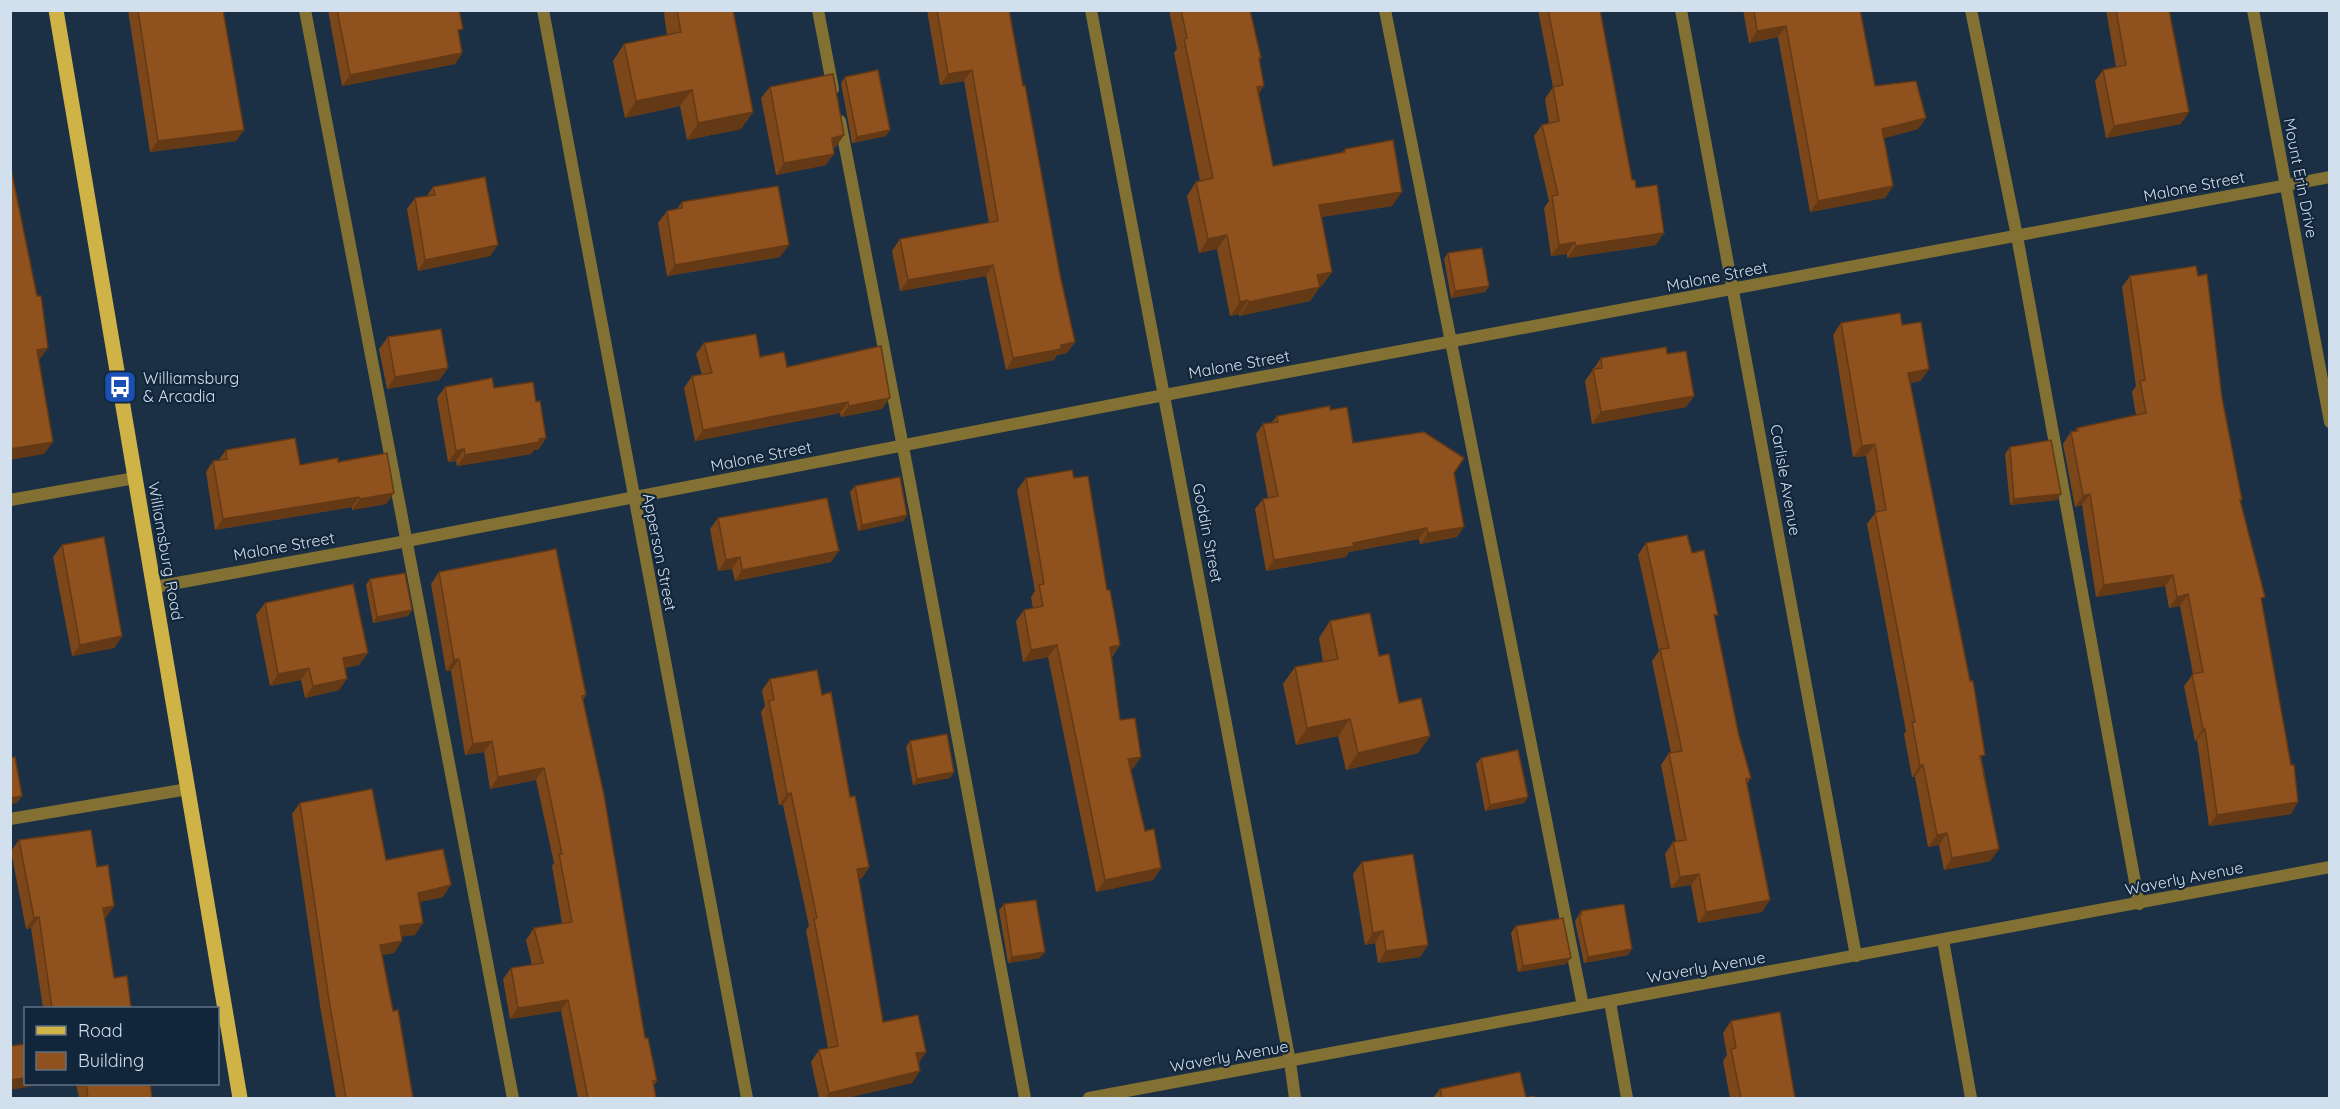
<svg xmlns="http://www.w3.org/2000/svg" width="2340" height="1109" font-family="Quicksand,sans-serif">
<style>
.lines{fill:none;stroke-linecap:round;stroke-linejoin:round}
.service{stroke:#827132;stroke-width:12}
.minor{stroke:#827132;stroke-width:12}
.primary{stroke:#cfb347;stroke-width:15}
.wall{fill:#7b471a}
.shaded-wall{fill:#643915}
.building{fill:#8f521e;stroke:#643915;stroke-width:1.5}
.labels{text-anchor:middle;stroke-width:4.5;stroke-linejoin:round;paint-order:stroke}
.street-label{font-size:16px;fill:#d2dfec;stroke:#12263b}
.poi-label{font-size:16px;fill:#d2dfec;stroke:#12263b;text-anchor:start}
</style>
<rect width="100%" height="100%" fill="#1c3045"/>
<g class="lines">
<path class="service" d="M 305,10 L 513,1098
M 818,10 L 833,89
M 1385,10 L 1583,1006
M 1971,10 L 2017,236 L 2139,904
M 840,121 L 909,478 L 1025,1098
M 10,819 L 188,789
M 1943,940 L 1971,1098
M 1290,1062 L 1295,1098"/>
<path class="minor" d="M 543,10 L 747,1098
M 1091,10 L 1290,1062
M 1681,10 L 1856,956
M 2253,10 L 2330,422
M 10,500 L 135,478
M 155,587 L 407,541 L 1138,400 L 2330,177
M 1610,1002 L 1627,1098
M 1089,1098 L 2330,867"/>
<path class="primary" d="M 56,10 L 240,1098"/>
</g>
<path class="wall" d="M 128,10 L 223,10 L 244,130 L 236,141 L 150,152 Z
M 328,10 L 459,10 L 459,34 L 462,53 L 455,64 L 342,86 Z
M 666,10 L 733,10 L 753,112 L 741,129 L 687,140 L 680,106 L 625,118 L 613,61 L 624,44 L 667,35 L 664,14 Z
M 927,10 L 1009,10 L 1023,86 L 1060,275 L 1075,342 L 1067,353 L 1057,355 L 1054,360 L 1006,370 L 986,276 L 900,291 L 892,251 L 900,239 L 989,223 L 964,81 L 940,85 Z
M 1169,10 L 1250,10 L 1261,58 L 1259,60 L 1259,94 L 1273,166 L 1342,152 L 1345,149 L 1392,206 L 1321,217 L 1322,286 L 1320,286 L 1310,301 L 1239,316 L 1239,314 L 1230,316 L 1217,249 L 1199,253 L 1187,196 L 1196,182 L 1200,181 L 1174,53 L 1177,49 Z
M 1538,10 L 1600,10 L 1632,180 L 1636,188 L 1656,245 L 1567,258 L 1567,254 L 1551,256 L 1544,208 L 1549,201 L 1534,136 L 1542,125 L 1549,123 L 1545,99 L 1553,87 Z
M 1743,10 L 1860,10 L 1875,86 L 1926,118 L 1918,129 L 1884,138 L 1893,186 L 1885,198 L 1810,212 L 1778,37 L 1749,43 Z
M 2106,10 L 2169,10 L 2181,124 L 2106,138 L 2095,81 L 2103,70 L 2116,67 Z
M 845,77 L 886,136 L 852,143 L 841,83 Z
M 770,87 L 836,147 L 833,147 L 826,165 L 776,175 L 761,98 Z
M 433,187 L 490,256 L 418,271 L 407,209 L 415,198 L 427,196 Z
M 682,202 L 780,257 L 667,276 L 658,223 L 667,211 L 677,209 Z
M 1448,253 L 1489,286 L 1485,292 L 1451,298 L 1444,259 Z
M 2130,276 L 2198,276 L 2222,398 L 2240,502 L 2262,602 L 2291,814 L 2209,826 L 2197,740 L 2195,741 L 2184,686 L 2193,674 L 2180,606 L 2169,608 L 2165,586 L 2096,597 L 2082,505 L 2075,507 L 2063,444 L 2071,432 L 2075,432 L 2077,428 L 2136,415 L 2132,392 L 2136,386 L 2122,287 Z
M 1841,323 L 1902,325 L 1929,369 L 1920,381 L 1910,383 L 1999,849 L 1990,861 L 1944,870 L 1939,845 L 1928,847 L 1915,777 L 1912,777 L 1904,734 L 1906,731 L 1867,524 L 1876,512 L 1866,456 L 1853,457 L 1833,335 Z
M 388,337 L 448,368 L 439,380 L 387,389 L 379,349 Z
M 704,343 L 760,357 L 787,367 L 882,409 L 841,417 L 840,413 L 695,441 L 684,388 L 692,376 L 702,375 L 696,354 Z
M 1601,358 L 1694,396 L 1686,407 L 1592,424 L 1585,381 Z
M 445,387 L 494,388 L 536,402 L 546,438 L 538,450 L 534,450 L 531,454 L 457,466 L 456,461 L 448,462 L 437,398 Z
M 1330,410 L 1353,443 L 1454,473 L 1457,537 L 1420,544 L 1419,539 L 1349,552 L 1346,557 L 1266,571 L 1255,509 L 1263,499 L 1268,498 L 1256,434 L 1263,424 L 1272,422 L 1277,416 Z
M 2010,447 L 2057,500 L 2010,505 L 2005,454 Z
M 226,450 L 300,465 L 338,462 L 394,493 L 386,504 L 352,510 L 352,507 L 215,530 L 206,472 L 213,461 L 219,460 Z
M 1026,478 L 1074,478 L 1107,590 L 1120,645 L 1112,657 L 1120,720 L 1133,769 L 1131,769 L 1145,831 L 1161,868 L 1153,880 L 1096,892 L 1048,657 L 1023,662 L 1016,621 L 1024,610 L 1033,608 L 1031,597 L 1035,591 L 1017,490 Z
M 855,486 L 907,515 L 903,521 L 858,531 L 850,492 Z
M 718,518 L 831,562 L 735,581 L 732,569 L 718,571 L 710,529 Z
M 1646,543 L 1692,553 L 1715,619 L 1739,736 L 1751,778 L 1747,783 L 1762,912 L 1698,923 L 1691,885 L 1671,888 L 1665,854 L 1673,842 L 1676,842 L 1661,765 L 1669,753 L 1671,753 L 1652,661 L 1659,651 L 1638,555 Z
M 62,545 L 122,636 L 114,648 L 72,656 L 53,557 Z
M 439,572 L 586,695 L 583,700 L 645,1038 L 657,1081 L 654,1085 L 656,1098 L 578,1098 L 561,1011 L 510,1019 L 503,979 L 511,968 L 532,965 L 526,940 L 534,928 L 562,923 L 552,866 L 554,863 L 536,780 L 490,789 L 484,752 L 465,755 L 451,671 L 446,671 L 431,584 Z
M 370,579 L 412,610 L 408,616 L 373,623 L 366,585 Z
M 265,603 L 368,653 L 359,665 L 345,668 L 339,690 L 305,698 L 301,680 L 270,686 L 256,615 Z
M 1330,621 L 1379,656 L 1399,703 L 1430,736 L 1418,753 L 1346,770 L 1338,736 L 1296,745 L 1283,684 L 1295,667 L 1323,662 L 1319,638 Z
M 770,679 L 822,695 L 869,867 L 862,878 L 859,879 L 883,1022 L 919,1063 L 912,1083 L 846,1098 L 819,1098 L 811,1062 L 819,1050 L 828,1048 L 806,930 L 809,926 L 783,805 L 779,805 L 761,712 L 765,706 L 762,690 Z
M 910,741 L 954,772 L 950,778 L 913,785 L 906,747 Z
M 1481,758 L 1528,797 L 1524,803 L 1485,811 L 1476,764 Z
M 300,803 L 386,860 L 443,897 L 419,902 L 415,935 L 402,936 L 394,953 L 382,955 L 393,1011 L 413,1098 L 336,1098 L 321,1012 L 292,814 Z
M 19,840 L 97,867 L 114,906 L 106,917 L 105,918 L 114,978 L 131,1008 L 43,1008 L 31,928 L 26,929 L 11,851 Z
M 1362,862 L 1428,945 L 1420,957 L 1378,963 L 1375,943 L 1365,945 L 1353,874 Z
M 1004,904 L 1040,958 L 1008,963 L 999,910 Z
M 1581,911 L 1628,955 L 1584,963 L 1575,921 Z
M 1516,926 L 1566,964 L 1518,972 L 1511,933 Z
M 1731,1021 L 1795,1098 L 1730,1098 L 1723,1061 L 1727,1055 L 1723,1033 Z
M 76,1083 L 150,1083 L 152,1098 L 79,1098 Z
M 1440,1089 L 1526,1098 L 1535,1098 L 1433,1098 Z"/>
<path class="shaded-wall" d="M 1786,26 L 1778,37 L 1749,43 L 1757,31 Z
M 462,53 L 455,64 L 342,86 L 350,75 Z
M 972,70 L 964,81 L 940,85 L 948,74 Z
M 1264,86 L 1255,100 L 1257,87 Z
M 692,90 L 680,106 L 625,118 L 636,101 Z
M 753,112 L 741,129 L 687,140 L 698,123 Z
M 2189,112 L 2181,124 L 2106,138 L 2114,126 Z
M 1926,118 L 1918,129 L 1874,141 L 1882,129 Z
M 244,130 L 236,141 L 150,152 L 158,141 Z
M 890,130 L 886,136 L 852,143 L 857,137 Z
M 844,135 L 836,147 L 823,150 L 832,138 Z
M 834,154 L 826,165 L 776,175 L 784,163 Z
M 1893,186 L 1885,198 L 1810,212 L 1818,201 Z
M 1402,192 L 1392,206 L 1309,219 L 1319,205 Z
M 1664,233 L 1656,245 L 1567,258 L 1576,246 Z
M 1227,235 L 1217,249 L 1199,253 L 1208,239 Z
M 1575,242 L 1567,254 L 1551,256 L 1559,245 Z
M 498,245 L 490,256 L 418,271 L 425,260 Z
M 789,245 L 780,257 L 667,276 L 675,265 Z
M 993,265 L 986,276 L 900,291 L 908,280 Z
M 1332,272 L 1322,286 L 1308,289 L 1317,275 Z
M 1489,286 L 1485,292 L 1451,298 L 1455,291 Z
M 1320,287 L 1310,301 L 1239,316 L 1249,302 Z
M 1248,300 L 1239,314 L 1230,316 L 1240,302 Z
M 1075,342 L 1067,353 L 1057,355 L 1054,360 L 1006,370 L 1013,358 L 1061,345 Z
M 48,348 L 39,360 L 29,362 L 37,350 Z
M 448,368 L 439,380 L 387,389 L 395,377 Z
M 1929,369 L 1920,381 L 1900,385 L 1908,373 Z
M 1694,396 L 1686,407 L 1592,424 L 1601,412 Z
M 890,398 L 882,409 L 841,417 L 849,406 Z
M 848,402 L 840,413 L 695,441 L 703,430 Z
M 546,438 L 538,450 L 534,450 L 531,454 L 457,466 L 465,455 Z
M 53,442 L 44,454 L 10,460 L 10,449 Z
M 1875,444 L 1866,456 L 1853,457 L 1862,446 Z
M 464,449 L 456,461 L 448,462 L 456,451 Z
M 394,493 L 386,504 L 352,510 L 360,499 Z
M 2061,494 L 2057,500 L 2010,505 L 2014,499 Z
M 2090,494 L 2082,505 L 2075,507 L 2083,496 Z
M 359,497 L 352,507 L 215,530 L 223,519 Z
M 907,515 L 903,521 L 858,531 L 862,525 Z
M 1464,527 L 1457,537 L 1420,544 L 1428,533 Z
M 1427,528 L 1419,539 L 1349,552 L 1346,557 L 1266,571 L 1274,560 L 1353,543 Z
M 839,551 L 831,562 L 735,581 L 742,570 Z
M 740,557 L 732,569 L 718,571 L 726,560 Z
M 2173,575 L 2165,586 L 2096,597 L 2104,585 Z
M 2188,594 L 2180,606 L 2169,608 L 2177,597 Z
M 412,610 L 408,616 L 373,623 L 377,617 Z
M 122,636 L 114,648 L 72,656 L 80,645 Z
M 1057,645 L 1048,657 L 1023,662 L 1031,650 Z
M 1120,645 L 1111,657 L 1110,647 Z
M 368,653 L 359,665 L 334,670 L 343,658 Z
M 459,659 L 451,671 L 446,671 L 454,660 Z
M 309,668 L 301,680 L 270,686 L 278,674 Z
M 347,679 L 339,690 L 305,698 L 313,686 Z
M 1350,719 L 1338,736 L 1296,745 L 1307,728 Z
M 2203,729 L 2205,729 L 2197,740 L 2195,741 Z
M 1430,736 L 1418,753 L 1346,770 L 1358,753 Z
M 492,741 L 484,752 L 465,755 L 473,744 Z
M 1141,757 L 1133,769 L 1120,771 L 1128,759 Z
M 1923,765 L 1915,777 L 1912,777 L 1920,766 Z
M 544,768 L 536,780 L 490,789 L 498,777 Z
M 954,772 L 950,778 L 913,785 L 917,779 Z
M 791,793 L 783,805 L 779,805 L 787,794 Z
M 22,796 L 17,803 L 10,804 L 10,798 Z
M 1528,797 L 1524,803 L 1485,811 L 1490,805 Z
M 2298,802 L 2291,814 L 2209,826 L 2217,815 Z
M 1947,833 L 1939,845 L 1928,847 L 1937,835 Z
M 1999,849 L 1990,861 L 1944,870 L 1952,858 Z
M 869,867 L 862,878 L 849,880 L 857,869 Z
M 1161,868 L 1153,880 L 1096,892 L 1105,880 Z
M 1699,874 L 1691,885 L 1671,888 L 1680,877 Z
M 451,885 L 443,897 L 410,904 L 418,893 Z
M 1770,900 L 1762,912 L 1698,923 L 1706,912 Z
M 114,906 L 106,917 L 95,919 L 103,908 Z
M 39,917 L 31,928 L 26,929 L 34,918 Z
M 423,923 L 415,935 L 392,938 L 400,926 Z
M 1383,931 L 1375,943 L 1365,945 L 1373,933 Z
M 402,941 L 394,953 L 372,956 L 380,945 Z
M 1428,945 L 1420,957 L 1378,963 L 1386,951 Z
M 1632,949 L 1628,955 L 1584,963 L 1588,957 Z
M 1045,952 L 1040,958 L 1008,963 L 1012,957 Z
M 1571,958 L 1566,964 L 1518,972 L 1523,966 Z
M 568,1000 L 561,1011 L 510,1019 L 518,1008 Z
M 926,1052 L 919,1063 L 908,1065 L 916,1053 Z
M 920,1071 L 912,1083 L 846,1098 L 825,1098 L 829,1093 Z
M 26,1078 L 26,1083 L 51,1083 L 10,1090 L 10,1080 Z"/>
<path class="building" d="M 138,10 L 223,10 L 244,130 L 158,141 Z
M 337,10 L 459,10 L 463,29 L 458,30 L 462,53 L 350,75 Z
M 677,10 L 733,10 L 753,112 L 698,123 L 692,90 L 636,101 L 624,44 L 681,32 Z
M 937,10 L 1009,10 L 1023,86 L 1025,85 L 1060,275 L 1075,342 L 1061,345 L 1061,349 L 1013,358 L 993,265 L 908,280 L 900,239 L 998,221 L 972,70 L 948,74 Z
M 1181,10 L 1250,10 L 1261,58 L 1259,58 L 1264,86 L 1257,87 L 1273,166 L 1345,152 L 1345,149 L 1393,140 L 1402,192 L 1319,205 L 1332,272 L 1317,275 L 1320,287 L 1249,302 L 1248,300 L 1240,302 L 1227,235 L 1208,239 L 1196,182 L 1213,178 L 1184,39 L 1187,38 Z
M 1548,10 L 1600,10 L 1632,180 L 1635,180 L 1636,188 L 1657,185 L 1664,233 L 1576,246 L 1575,242 L 1559,245 L 1552,196 L 1558,195 L 1542,125 L 1559,121 L 1553,87 L 1563,85 Z
M 1754,10 L 1860,10 L 1875,86 L 1916,81 L 1926,118 L 1882,129 L 1893,186 L 1818,201 L 1786,26 L 1757,31 Z
M 2116,10 L 2169,10 L 2189,112 L 2114,126 L 2103,70 L 2126,65 Z
M 878,70 L 890,130 L 857,137 L 845,77 Z
M 833,74 L 844,135 L 832,138 L 834,154 L 784,163 L 770,87 Z
M 10,164 L 37,296 L 41,296 L 48,348 L 37,350 L 53,442 L 10,449 Z
M 485,177 L 498,245 L 425,260 L 415,198 L 435,195 L 433,187 Z
M 778,186 L 789,245 L 675,265 L 667,211 L 682,208 L 682,202 Z
M 1482,248 L 1489,286 L 1455,291 L 1448,253 Z
M 2196,266 L 2198,276 L 2207,274 L 2222,398 L 2242,500 L 2240,500 L 2265,597 L 2261,598 L 2291,765 L 2294,765 L 2298,802 L 2217,815 L 2205,729 L 2203,729 L 2192,674 L 2203,672 L 2188,594 L 2177,597 L 2173,575 L 2104,585 L 2090,494 L 2083,496 L 2071,432 L 2078,431 L 2077,428 L 2146,413 L 2140,381 L 2145,380 L 2130,276 Z
M 1900,313 L 1902,325 L 1921,322 L 1929,369 L 1908,373 L 1970,681 L 1973,681 L 1985,755 L 1980,756 L 1999,849 L 1952,858 L 1947,833 L 1937,835 L 1923,765 L 1920,766 L 1912,722 L 1915,722 L 1875,512 L 1886,510 L 1875,444 L 1862,446 L 1841,323 Z
M 441,329 L 448,368 L 395,377 L 388,337 Z
M 756,334 L 760,357 L 784,352 L 787,367 L 881,346 L 890,398 L 849,406 L 848,402 L 703,430 L 692,376 L 712,373 L 704,343 Z
M 1666,347 L 1667,354 L 1686,351 L 1694,396 L 1601,412 L 1593,369 L 1602,368 L 1601,358 Z
M 492,378 L 494,388 L 533,382 L 536,402 L 540,401 L 546,438 L 539,439 L 539,442 L 465,455 L 464,449 L 456,451 L 445,387 Z
M 1330,406 L 1330,410 L 1347,407 L 1353,443 L 1424,432 L 1464,458 L 1454,473 L 1464,527 L 1428,533 L 1427,528 L 1353,543 L 1354,546 L 1274,560 L 1263,499 L 1278,496 L 1263,424 L 1278,422 L 1277,416 Z
M 295,438 L 300,465 L 338,458 L 338,462 L 387,453 L 394,493 L 360,499 L 359,497 L 223,519 L 213,461 L 227,459 L 226,450 Z
M 2051,440 L 2061,494 L 2014,499 L 2010,447 Z
M 1072,470 L 1074,478 L 1088,476 L 1107,590 L 1110,590 L 1120,645 L 1110,647 L 1120,720 L 1135,718 L 1141,757 L 1128,759 L 1145,831 L 1154,829 L 1161,868 L 1105,880 L 1057,645 L 1031,650 L 1024,610 L 1043,606 L 1039,585 L 1044,584 L 1026,478 Z
M 900,477 L 907,515 L 862,525 L 855,486 Z
M 827,498 L 839,551 L 742,570 L 740,557 L 726,560 L 718,518 Z
M 1687,535 L 1692,553 L 1704,550 L 1718,615 L 1714,615 L 1739,736 L 1751,778 L 1746,779 L 1770,900 L 1706,912 L 1699,874 L 1680,877 L 1673,842 L 1686,840 L 1669,753 L 1682,751 L 1660,649 L 1669,648 L 1646,543 Z
M 104,537 L 122,636 L 80,645 L 62,545 Z
M 556,549 L 586,695 L 582,696 L 604,795 L 645,1038 L 648,1038 L 657,1081 L 653,1081 L 656,1098 L 588,1098 L 568,1000 L 518,1008 L 511,968 L 543,963 L 534,928 L 572,922 L 559,854 L 562,854 L 544,768 L 498,777 L 492,741 L 473,744 L 459,659 L 454,660 L 439,572 Z
M 405,573 L 412,610 L 377,617 L 370,579 Z
M 353,584 L 368,653 L 343,658 L 347,679 L 313,686 L 309,668 L 278,674 L 265,603 Z
M 1370,613 L 1379,656 L 1389,654 L 1399,703 L 1421,698 L 1430,736 L 1358,753 L 1350,719 L 1307,728 L 1295,667 L 1338,659 L 1330,621 Z
M 817,670 L 822,695 L 831,692 L 850,797 L 855,796 L 869,867 L 857,869 L 883,1022 L 918,1015 L 926,1052 L 916,1053 L 920,1071 L 829,1093 L 819,1050 L 838,1046 L 814,919 L 817,918 L 791,793 L 787,794 L 769,701 L 774,700 L 770,679 Z
M 947,734 L 954,772 L 917,779 L 910,741 Z
M 1518,750 L 1528,797 L 1490,805 L 1481,758 Z
M 15,757 L 22,796 L 10,798 L 10,758 Z
M 372,789 L 386,860 L 443,849 L 451,885 L 418,893 L 423,923 L 400,926 L 402,941 L 380,945 L 393,1011 L 398,1010 L 413,1098 L 346,1098 L 329,1000 L 300,803 Z
M 91,830 L 97,867 L 108,865 L 114,906 L 103,908 L 114,978 L 127,976 L 131,1008 L 52,1008 L 39,917 L 34,918 L 19,840 Z
M 1413,854 L 1428,945 L 1386,951 L 1383,931 L 1373,933 L 1362,862 Z
M 1036,900 L 1045,952 L 1012,957 L 1004,904 Z
M 1624,904 L 1632,949 L 1588,957 L 1579,915 L 1581,915 L 1581,911 Z
M 1563,918 L 1571,958 L 1523,966 L 1516,926 Z
M 1780,1012 L 1795,1098 L 1741,1098 L 1731,1049 L 1736,1048 L 1731,1021 Z
M 26,1044 L 26,1078 L 10,1080 L 10,1046 Z
M 1520,1072 L 1526,1098 L 1534,1096 L 1535,1098 L 1442,1098 L 1440,1089 Z
M 86,1083 L 150,1083 L 152,1098 L 88,1098 Z"/>
<defs>
<g id="bus-square" transform="scale(1.725)"><rect x="-9" y="-9" width="18" height="18" rx="4" fill="#1a4fb4" stroke="#12263b"/><path d="M-5-6H5V4H4V6H2V4H-2V6H-4V4H-5ZM-3.5-4V0h7V-4ZM-3.5 1.2v1.5H-2V1.2ZM2 1.2v1.5H3.5V1.2Z" fill="#fff"/></g>
</defs>
<g fill-rule="evenodd">
<use href="#bus-square" x="120" y="387"/>
</g>
<g class="labels">
<g class="street-label">
<text transform="translate(2301 178) rotate(79)" y="6">Mount Erin Drive</text>
<text transform="translate(2194 186) rotate(-11)" y="6">Malone Street</text>
<text transform="translate(1717 276) rotate(-11)" y="6">Malone Street</text>
<text transform="translate(1239 364) rotate(-10)" y="6">Malone Street</text>
<text transform="translate(761 456) rotate(-11)" y="6">Malone Street</text>
<text transform="translate(1786 480) rotate(80)" y="6">Carlisle Avenue</text>
<text transform="translate(1208 533) rotate(79)" y="6">Goddin Street</text>
<text transform="translate(284 546) rotate(-10)" y="6">Malone Street</text>
<text transform="translate(166 551) rotate(80)" y="6">Williamsburg Road</text>
<text transform="translate(660 552) rotate(79)" y="6">Apperson Street</text>
<text transform="translate(2184 878) rotate(-11)" y="6">Waverly Avenue</text>
<text transform="translate(1706 967) rotate(-10)" y="6">Waverly Avenue</text>
<text transform="translate(1229 1056) rotate(-10)" y="6">Waverly Avenue</text>
</g>
<g class="poi-label">
<text x="143" y="384">Williamsburg<tspan x="143" dy="18">&amp; Arcadia</tspan></text>
</g>
</g>
<rect width="2340" height="1109" fill="none" stroke="#d2dfec" stroke-width="24"/>
<rect x="24" y="1007" width="195" height="78" fill="#12263b" stroke="#5f7082" stroke-width="1.5"/>
<rect x="36" y="1026" width="30" height="9" fill="#cfb347" stroke="#5f7082" stroke-width="1.5"/>
<text x="78" y="1037" font-size="18" fill="#d2dfec">Road</text>
<rect x="36" y="1052" width="30" height="18" fill="#8f521e" stroke="#5f7082" stroke-width="1.5"/>
<text x="78" y="1067" font-size="18" fill="#d2dfec">Building</text>
</svg>
